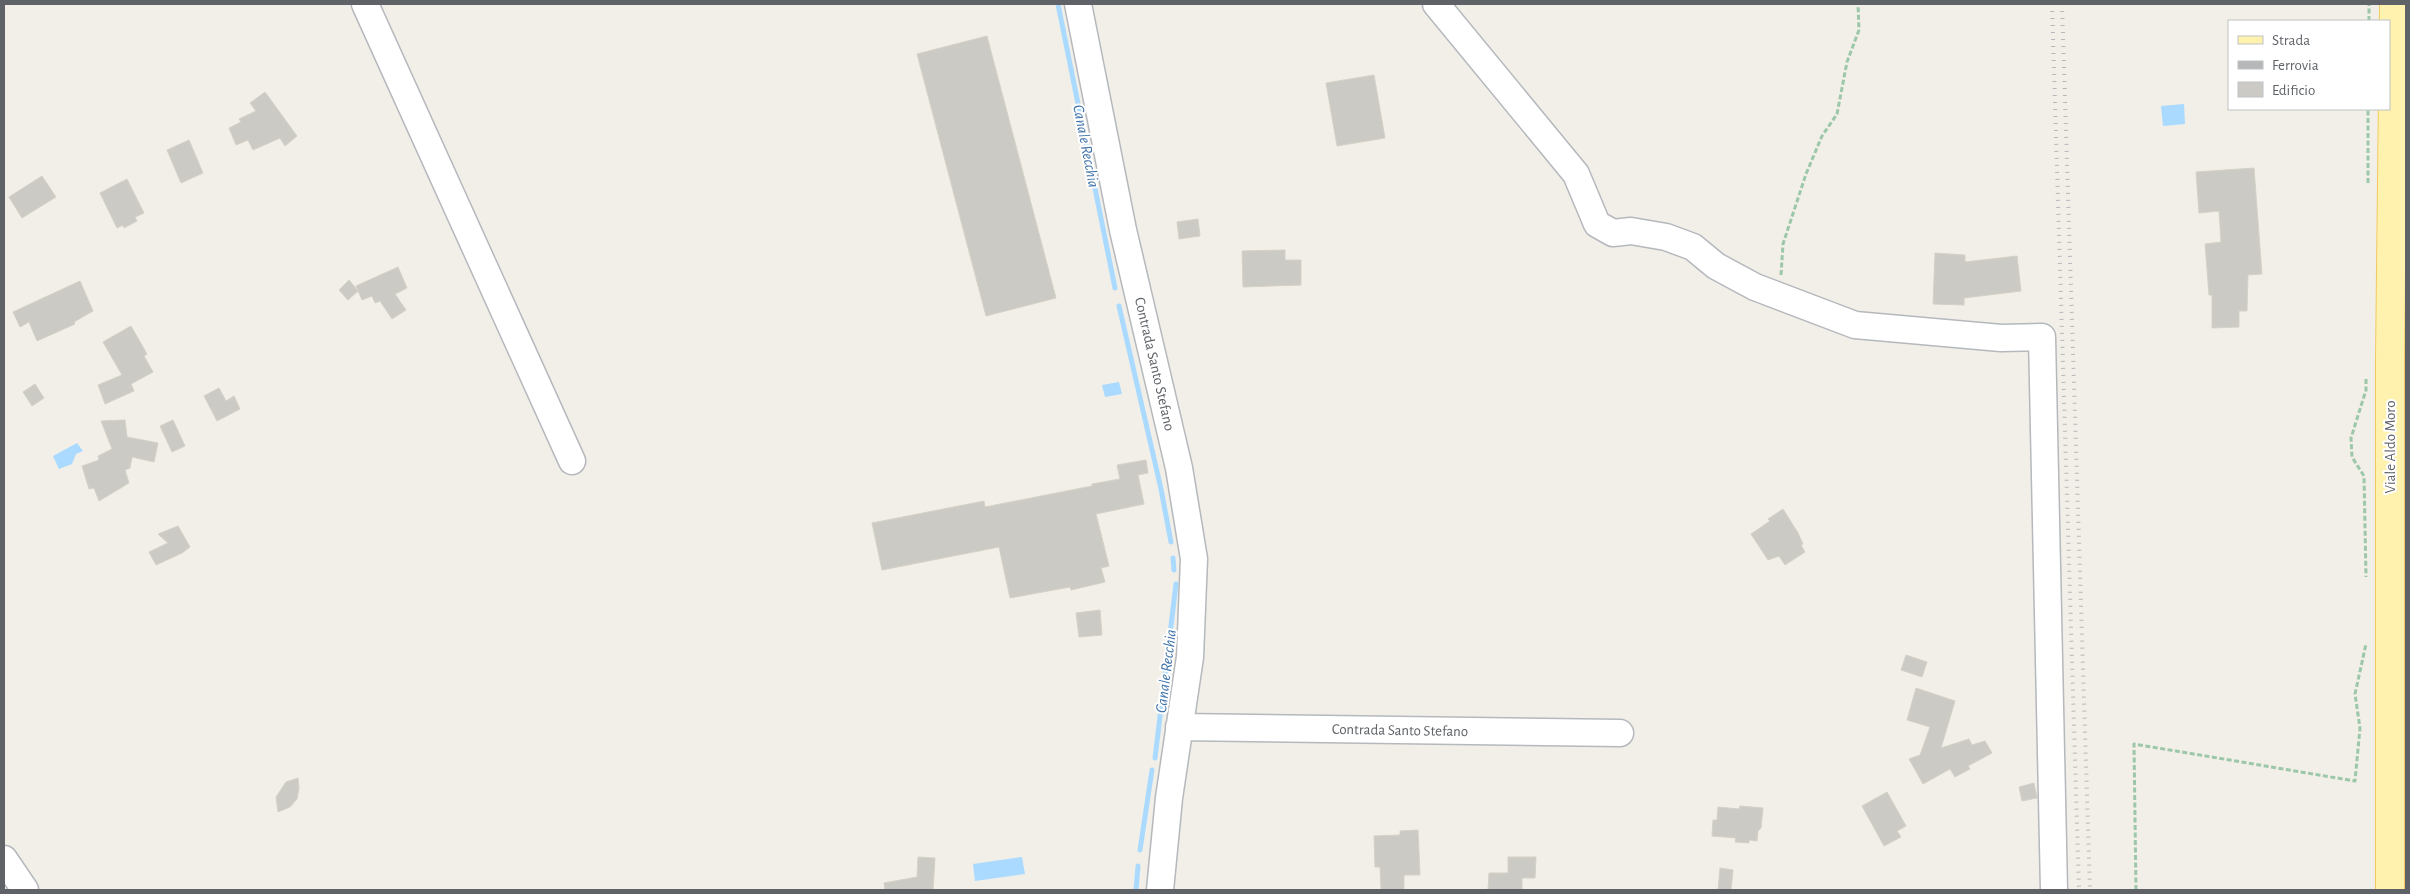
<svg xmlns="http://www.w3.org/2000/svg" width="2410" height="894" font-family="'Alegreya Sans',sans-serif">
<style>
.water{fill:#aadaff}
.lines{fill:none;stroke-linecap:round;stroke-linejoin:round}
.stream{stroke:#aadaff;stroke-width:5}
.building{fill:#cccac5;stroke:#d6d1c6}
.minor-casing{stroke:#b5b8bc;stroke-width:29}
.major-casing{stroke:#f2c960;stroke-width:30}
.path{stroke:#9cc7a9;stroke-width:3;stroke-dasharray:5 2.5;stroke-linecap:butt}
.minor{stroke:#fff;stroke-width:26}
.major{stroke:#fff2af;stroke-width:28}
.rail{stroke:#b6b7b8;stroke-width:4;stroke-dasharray:1 6;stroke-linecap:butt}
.labels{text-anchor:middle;stroke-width:4;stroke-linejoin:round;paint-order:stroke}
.street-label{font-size:15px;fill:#5f6368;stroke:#fff}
.water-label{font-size:16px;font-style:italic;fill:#4174aa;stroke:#fff}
</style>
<rect width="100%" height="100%" fill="#f1efe8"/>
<path class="water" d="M 2184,104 L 2185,124 L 2163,126 L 2161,106 Z
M 1119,382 L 1122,394 L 1105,397 L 1102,385 Z
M 77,443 L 83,451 L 76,454 L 72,464 L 59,469 L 53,456 Z
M 1022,857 L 1025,874 L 975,881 L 973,864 Z"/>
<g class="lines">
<path class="stream" d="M 1058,4 L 1115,288
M 1119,306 L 1161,489 L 1171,542
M 1173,558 L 1174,570
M 1155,758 L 1176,584
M 1140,850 L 1152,770
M 1136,890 L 1138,866"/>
</g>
<path class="building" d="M 987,36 L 1056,298 L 986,316 L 917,54 Z
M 1374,75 L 1385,138 L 1337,146 L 1326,83 Z
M 265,92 L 297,136 L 285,146 L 280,138 L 253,150 L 248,140 L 236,145 L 229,128 L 241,122 L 239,119 L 256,111 L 250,103 Z
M 189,140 L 203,173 L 181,183 L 167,150 Z
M 2254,168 L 2262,274 L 2248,275 L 2247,311 L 2239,311 L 2239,327 L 2212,328 L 2212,295 L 2209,295 L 2205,244 L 2221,242 L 2219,211 L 2199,213 L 2196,172 Z
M 42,176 L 56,197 L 22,218 L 9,197 Z
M 127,179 L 144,213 L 135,217 L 137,221 L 124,228 L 123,225 L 117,228 L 100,193 Z
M 1198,219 L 1200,236 L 1179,239 L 1177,222 Z
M 1285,250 L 1285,260 L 1301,260 L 1301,285 L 1243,287 L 1242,251 Z
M 1935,253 L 1965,255 L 1965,262 L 2017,256 L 2021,291 L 1964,298 L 1964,305 L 1933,304 Z
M 398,267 L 407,288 L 395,294 L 406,310 L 392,319 L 380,301 L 375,303 L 372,296 L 362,300 L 356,286 Z
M 349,280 L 358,291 L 348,300 L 339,290 Z
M 80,281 L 93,311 L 74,322 L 75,324 L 37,341 L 29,322 L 20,327 L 13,312 Z
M 131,326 L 147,354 L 144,356 L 153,372 L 131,384 L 134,391 L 105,404 L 98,385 L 122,375 L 103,342 Z
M 35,384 L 44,398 L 32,406 L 23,392 Z
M 219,388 L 226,401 L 234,396 L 240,409 L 217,421 L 204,396 Z
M 125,420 L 127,437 L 158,443 L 154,462 L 132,457 L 130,468 L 125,470 L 129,483 L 99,501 L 94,488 L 89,489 L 82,466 L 99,460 L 98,456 L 112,449 L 101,421 Z
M 173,420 L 185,446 L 172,452 L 160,426 Z
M 1146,460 L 1148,473 L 1138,475 L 1144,504 L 1096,514 L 1109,566 L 1101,568 L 1105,582 L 1071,590 L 1070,587 L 1010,598 L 999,547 L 882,570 L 872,523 L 984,501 L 985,507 L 1092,486 L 1092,484 L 1120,479 L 1117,465 Z
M 1783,509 L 1798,533 L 1803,544 L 1801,545 L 1805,552 L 1785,565 L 1779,556 L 1768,560 L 1751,534 L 1770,521 L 1768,519 Z
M 178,526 L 190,547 L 182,553 L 156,565 L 149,552 L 168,543 L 158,534 Z
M 1100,610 L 1102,635 L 1079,637 L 1076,613 Z
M 1906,655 L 1927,662 L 1922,677 L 1901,670 Z
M 1916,688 L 1955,701 L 1941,748 L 1969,739 L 1972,745 L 1985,741 L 1992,753 L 1968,766 L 1970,769 L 1955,777 L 1950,769 L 1923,784 L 1909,759 L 1920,755 L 1930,727 L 1907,720 Z
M 298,778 L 299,788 L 297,799 L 290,807 L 278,812 L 276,797 L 286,782 Z
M 2034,783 L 2037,798 L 2022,801 L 2019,787 Z
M 1887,792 L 1906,826 L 1897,831 L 1901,837 L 1884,846 L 1862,806 Z
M 1740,806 L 1763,808 L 1761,828 L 1758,831 L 1757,841 L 1749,840 L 1749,843 L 1735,842 L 1736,838 L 1712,836 L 1713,820 L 1717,820 L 1718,807 L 1739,809 Z
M 1418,830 L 1420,875 L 1404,875 L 1404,890 L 1381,890 L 1380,867 L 1375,867 L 1374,836 L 1400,835 L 1400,831 Z
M 918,857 L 935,858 L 933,890 L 885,890 L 884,883 L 917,877 Z
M 1508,857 L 1536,857 L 1535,878 L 1522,878 L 1522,890 L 1488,890 L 1489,873 L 1508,873 Z
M 1720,868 L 1733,870 L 1731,890 L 1718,890 Z"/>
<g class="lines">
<g class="minor-casing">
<path id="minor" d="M 365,4 L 572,461
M 1078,4 L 1123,230 L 1179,468 L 1194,559 L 1190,657 L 1169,798 L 1160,890
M 1436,4 L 1576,174 L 1597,224 L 1613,233 L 1631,231 L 1666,237 L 1693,247 L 1716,266 L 1755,287 L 1855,325 L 2001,338 L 2042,337 L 2054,890
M 1179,727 L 1620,733
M 4,859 L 25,890"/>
</g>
<g class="major-casing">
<path id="major" d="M 2390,890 L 2390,361 L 2394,4"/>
</g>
<path class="path" d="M 2369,21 L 2369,4
M 2368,183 L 2368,109
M 1781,275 L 1783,244 L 1806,174 L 1822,136 L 1837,114 L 1847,62 L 1859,30 L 1858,4
M 2366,379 L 2366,390 L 2351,438 L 2352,457 L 2364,476 L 2366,577
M 2136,890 L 2134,744 L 2355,781 L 2360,728 L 2355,694 L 2366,644"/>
<use href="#minor" class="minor"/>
<use href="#major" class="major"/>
<path class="rail" d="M 2052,4 L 2079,890
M 2062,4 L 2090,890"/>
</g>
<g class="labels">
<g class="street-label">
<text transform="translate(1155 364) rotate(77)" y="5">Contrada Santo Stefano</text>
<text transform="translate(2390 447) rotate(-90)" y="5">Viale Aldo Moro</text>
<text transform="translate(1400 730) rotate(1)" y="5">Contrada Santo Stefano</text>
</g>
<g class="water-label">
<text transform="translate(1087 146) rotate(79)" y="6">Canale Recchia</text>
<text transform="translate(1165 671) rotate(-83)" y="6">Canale Recchia</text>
</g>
</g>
<rect width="2410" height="894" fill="none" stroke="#5f6368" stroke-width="10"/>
<rect x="2228" y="20" width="162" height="90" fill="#ffffff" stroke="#bfc1c3"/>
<rect x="2238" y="36" width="25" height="8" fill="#fff2af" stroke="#bfc1c3"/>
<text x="2272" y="45" font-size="15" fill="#5f6368">Strada</text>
<rect x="2238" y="61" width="25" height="8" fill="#b6b7b8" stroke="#bfc1c3"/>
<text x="2272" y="70" font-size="15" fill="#5f6368">Ferrovia</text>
<rect x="2238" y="82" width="25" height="15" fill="#cccac5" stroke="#bfc1c3"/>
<text x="2272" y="95" font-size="15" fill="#5f6368">Edificio</text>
</svg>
